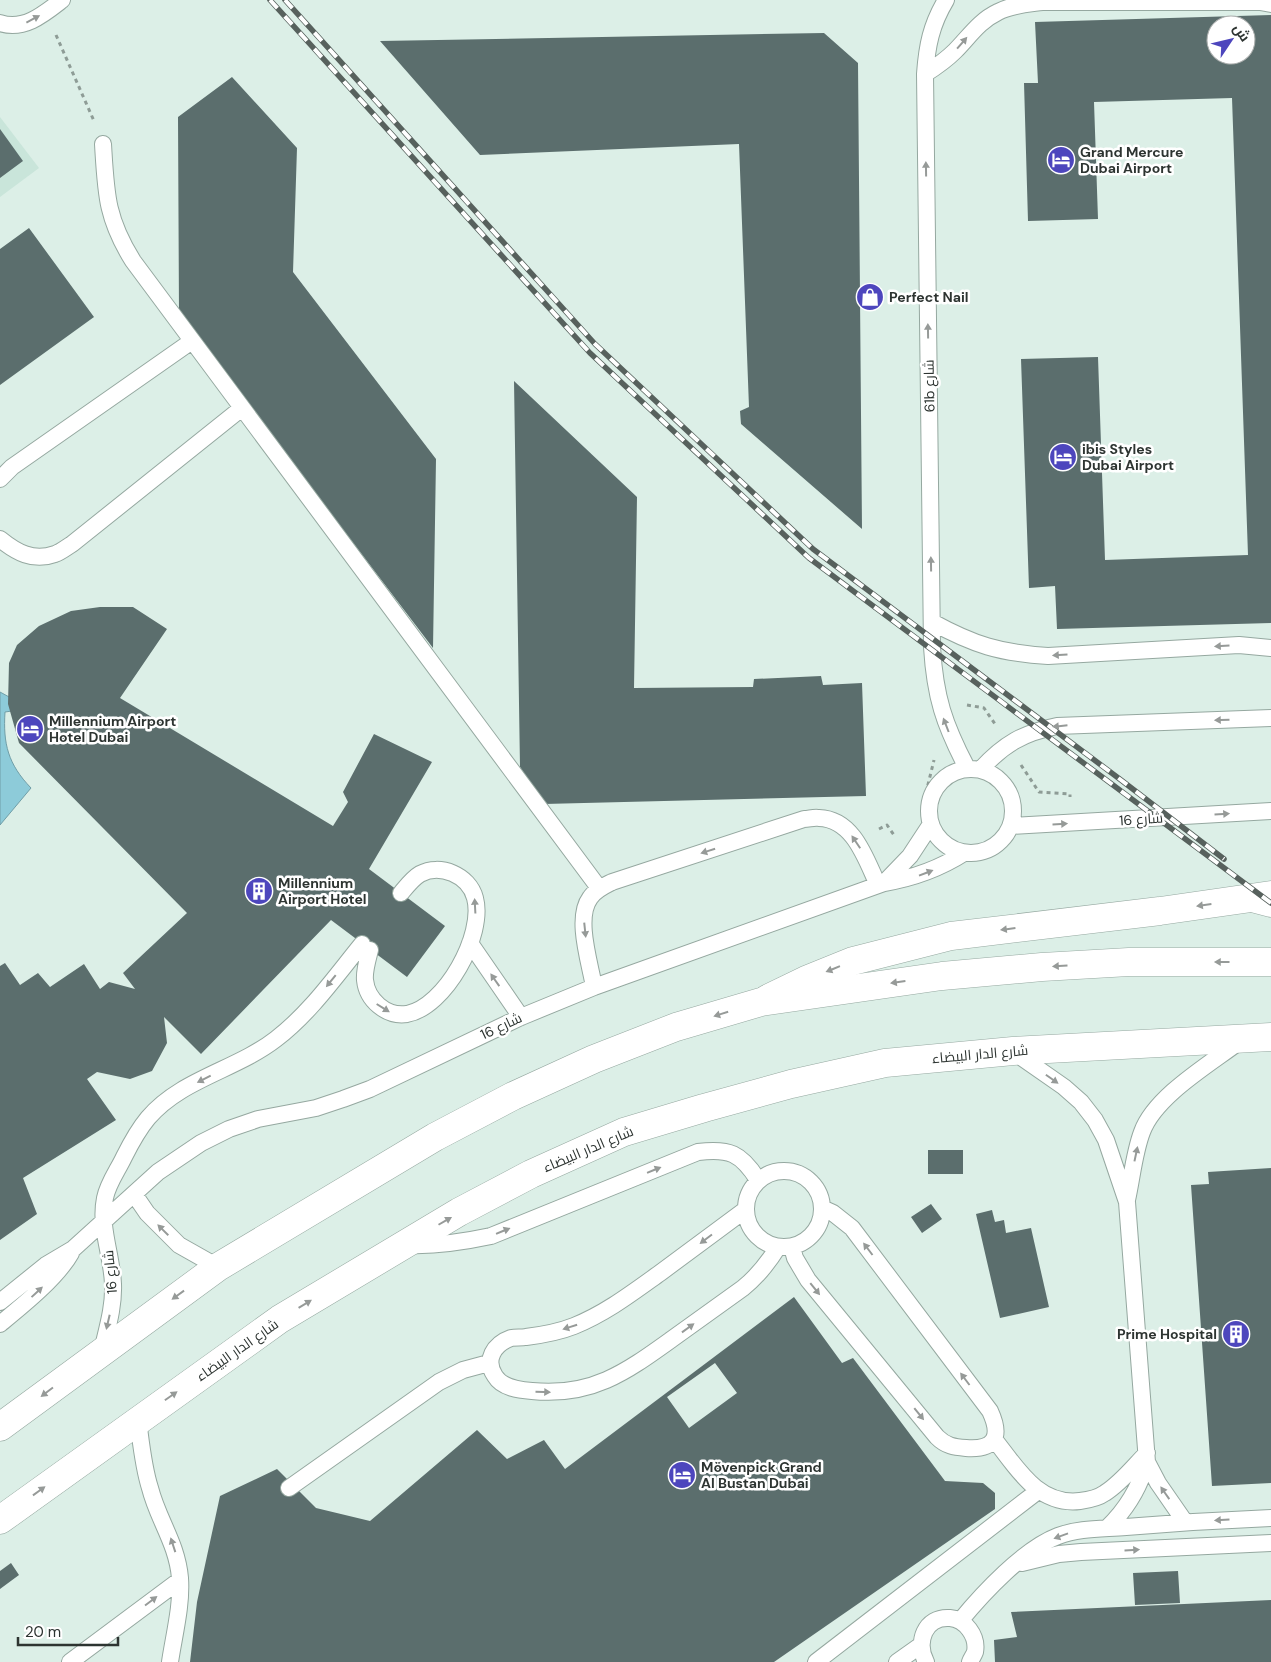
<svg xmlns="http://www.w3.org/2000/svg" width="1271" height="1662" font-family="'DM Sans',Cairo,sans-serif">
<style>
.built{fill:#c9e5da}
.water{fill:#8dcbd9;stroke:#709ea7}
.building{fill:#5b6e6d;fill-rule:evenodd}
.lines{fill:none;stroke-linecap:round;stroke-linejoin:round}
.lane-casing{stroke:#95a8a0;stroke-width:18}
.secondary-casing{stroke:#95a8a0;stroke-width:29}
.primary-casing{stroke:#95a8a0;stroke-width:29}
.path{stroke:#8e9c96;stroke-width:3;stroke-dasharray:4 4;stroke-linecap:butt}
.lane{stroke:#fff;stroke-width:16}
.secondary{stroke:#fff;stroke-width:28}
.primary{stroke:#fff;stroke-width:28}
.rail-casing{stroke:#57615d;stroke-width:5.5}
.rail{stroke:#fff;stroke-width:4;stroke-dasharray:11;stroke-linecap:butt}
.oneway{fill:#969a98}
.labels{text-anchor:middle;stroke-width:5;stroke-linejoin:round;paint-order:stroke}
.poi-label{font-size:14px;font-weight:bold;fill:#2d3431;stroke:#fff;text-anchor:start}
.street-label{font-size:14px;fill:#2d3431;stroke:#fff}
</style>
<rect width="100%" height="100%" fill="#dcefe7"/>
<path class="built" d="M 0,117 L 39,168 L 0,197 Z"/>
<path class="water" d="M 0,692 L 11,698 L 12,711 L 5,712 C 3,744 8,764 31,788 L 0,825 Z"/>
<path class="building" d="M 1271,15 L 1271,623 L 1057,629 L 1055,586 L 1029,588 L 1021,359 L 1098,357 L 1105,560 L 1248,555 L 1232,98 L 1094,102 L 1098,219 L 1028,221 L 1024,83 L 1038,83 L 1035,22 ZM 1216,25 L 1246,25 L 1246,55 L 1216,55 Z
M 824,33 L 858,63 L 862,529 L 741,424 L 740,411 L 749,407 L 739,144 L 480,155 L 380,41 Z
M 232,77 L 297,148 L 293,272 L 436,459 L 433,648 L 179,314 L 178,117 Z
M 0,129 L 23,161 L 0,178 Z
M 29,228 L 94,317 L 0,385 L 0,249 Z
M 514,381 L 637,497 L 634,688 L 753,687 L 754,679 L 821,676 L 823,685 L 862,683 L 866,796 L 544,804 L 520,767 Z
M 100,607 L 133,607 L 167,629 L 120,698 L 333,826 L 348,802 L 343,792 L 374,734 L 432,762 L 369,869 L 445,926 L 407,977 L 331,920 L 201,1054 L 164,1017 L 167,1043 L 152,1071 L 130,1079 L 97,1072 L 87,1079 L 116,1120 L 23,1178 L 37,1214 L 0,1240 L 0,966 L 5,963 L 20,985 L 38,973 L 50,987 L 84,964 L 100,989 L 109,982 L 135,989 L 123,973 L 187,913 L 19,743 L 8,704 L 9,663 L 17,645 L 39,626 L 71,611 Z
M 928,1150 L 963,1150 L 963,1174 L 928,1174 Z
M 1271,1168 L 1271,1483 L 1212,1486 L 1191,1185 L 1209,1184 L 1208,1172 Z
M 931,1204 L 942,1219 L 922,1233 L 911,1217 Z
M 992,1210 L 995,1222 L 1004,1220 L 1006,1233 L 1031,1228 L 1049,1307 L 1000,1318 L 976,1214 Z
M 794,1297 L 842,1363 L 853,1358 L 945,1481 L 983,1483 L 995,1493 L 995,1509 L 774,1662 L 190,1662 L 197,1602 L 220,1496 L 277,1469 L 316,1508 L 370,1521 L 477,1430 L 507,1459 L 544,1440 L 565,1469 ZM 715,1363 L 737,1393 L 689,1428 L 667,1397 Z
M 11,1563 L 19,1575 L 0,1589 L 0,1571 Z
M 1178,1571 L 1180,1603 L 1135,1605 L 1133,1573 Z
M 1271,1600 L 1271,1662 L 995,1662 L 994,1640 L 1017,1637 L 1011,1612 Z"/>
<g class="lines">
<g class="lane-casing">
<path id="lane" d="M 946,0 C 931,25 927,46 925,74 L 932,647 C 935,697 944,724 967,768
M 0,23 C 24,31 44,14 62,0
M 925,74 C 936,67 946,60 955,51 C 969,37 979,21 998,12 C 1011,5 1027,4 1042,2 L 1260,2 L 1271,4
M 103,144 C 106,193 106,218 133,261 L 599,888
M 0,479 L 12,467 L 192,341
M 0,539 C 16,552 33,562 55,554 C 61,552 67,547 72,544 L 242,408
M 932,622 C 974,645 1000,653 1048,656 L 1239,645 L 1271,648
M929 811a42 42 0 1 1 84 0a42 42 0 1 1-84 0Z
M 981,769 C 1004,744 1023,733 1057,726 L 1271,718
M 1011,826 L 1271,811
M 884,883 L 910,856 L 931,824
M 470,943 L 521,1017
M 370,950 C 368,958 364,971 365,980 C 367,1000 386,1017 407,1014 C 445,1007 485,935 475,898 C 469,875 440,863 420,874 C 413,878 406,887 401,893
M 594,987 C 590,963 575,918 590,898 C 595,890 604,886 612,882 L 804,819 C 809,819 814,817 819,818 C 854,819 866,860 878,885
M 1014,1052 L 1064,1087 L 1081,1102 L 1095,1120 L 1106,1140 L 1127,1202 L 1147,1462 C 1139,1489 1127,1509 1107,1528
M746 1209a38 38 0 1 1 76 0a38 38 0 1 1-76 0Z
M 134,1194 L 147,1213 L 179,1245 L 218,1267
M 1127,1200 C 1132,1178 1134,1153 1142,1132 C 1155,1096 1210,1064 1240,1041
M 745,1210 C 717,1231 688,1252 660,1273 C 632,1293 606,1313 574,1326 C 559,1332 542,1335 526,1337 C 521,1338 516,1337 511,1338 C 494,1344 484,1360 495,1376 C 502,1388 519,1390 532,1391 C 592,1397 626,1372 672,1339 C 696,1322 719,1305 743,1288 C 758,1276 768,1263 778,1247
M 409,1245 C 437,1246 463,1242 491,1236 L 698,1152 C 729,1148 741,1153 758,1180
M 792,1247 L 795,1258 L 808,1280 L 937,1437 C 946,1446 954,1447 966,1448 C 995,1450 1002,1437 990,1411 L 852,1228 L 833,1213 L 822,1208
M 0,1302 L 46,1265 L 73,1249 L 158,1172 L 201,1143 L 229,1129 L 258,1119 L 316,1108 L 343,1099 L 370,1089 L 521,1017 L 594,987 L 884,883 C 914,878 939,869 964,853
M 0,1324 C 22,1306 57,1278 71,1253
M 102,1351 C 107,1329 114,1307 113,1284 C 112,1255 99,1227 105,1198 C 108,1183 118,1170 124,1157 C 131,1143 138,1130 148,1118 C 181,1079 236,1070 276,1039 C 310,1013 335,977 362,944
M 138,1420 C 141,1442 143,1466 150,1488 C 158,1520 177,1543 180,1578 C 182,1605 174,1635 170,1662
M 994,1439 C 1017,1468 1038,1506 1080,1501 C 1088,1500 1098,1498 1105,1493 C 1121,1483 1134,1466 1147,1453
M 1147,1462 L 1158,1483 L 1185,1522
M 289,1488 L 439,1382 L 463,1370 L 489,1363
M 1022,1563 L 1059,1554 L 1081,1552 L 1271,1543
M 960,1621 C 983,1593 1024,1549 1058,1536 C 1079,1528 1103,1529 1126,1527 C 1174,1523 1222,1520 1271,1518
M 70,1662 L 180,1580
M 816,1662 L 1038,1491
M 897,1662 L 921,1645
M 926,1662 C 916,1643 924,1616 950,1618 C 965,1619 978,1636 975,1652 C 974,1655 971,1659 970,1662"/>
</g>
<g class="secondary-casing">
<path id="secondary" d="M 767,999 L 806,980 L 853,961 L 951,936 L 1160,911 L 1271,895"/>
</g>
<g class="primary-casing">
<path id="primary" d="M 1252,898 L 1271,903
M 0,1427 L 218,1267 L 435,1137 L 513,1096 L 594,1059 L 676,1027 L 761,1002 L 942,976 L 1042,967 L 1129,962 L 1271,962
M 0,1520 L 280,1319 L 459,1212 L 531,1174 L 624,1132 L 704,1108 L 791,1084 L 885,1063 L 1013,1051 L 1271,1037"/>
</g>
<path class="path" d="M 56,35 L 94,121
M 967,705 L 984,708 L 995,724
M 1021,765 L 1039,792 L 1070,794 L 1070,797
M 924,801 L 934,760
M 879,829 L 887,825 L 894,835"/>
<use href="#lane" class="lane"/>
<use href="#secondary" class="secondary"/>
<use href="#primary" class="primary"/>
<g class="rail-casing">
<path id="rail" d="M 270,0 L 590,353 L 809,558 L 1271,903
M 285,0 L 595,344 L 813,549 L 1121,780 L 1224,859"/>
</g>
<use href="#rail" class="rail"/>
</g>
<defs><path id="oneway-solid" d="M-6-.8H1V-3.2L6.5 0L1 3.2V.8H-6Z" transform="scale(1.25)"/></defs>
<g class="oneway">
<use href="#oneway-solid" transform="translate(33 19) rotate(-28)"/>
<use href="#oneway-solid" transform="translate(962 43) rotate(-49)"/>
<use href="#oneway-solid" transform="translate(926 169) rotate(-91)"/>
<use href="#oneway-solid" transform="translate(928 331) rotate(-91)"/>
<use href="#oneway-solid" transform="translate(931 564) rotate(-91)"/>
<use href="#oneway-solid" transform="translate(1222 646) rotate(177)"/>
<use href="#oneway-solid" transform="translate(1060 655) rotate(177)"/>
<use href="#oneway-solid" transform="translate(1222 720) rotate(178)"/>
<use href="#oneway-solid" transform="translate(946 725) rotate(-111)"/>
<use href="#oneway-solid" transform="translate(1060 726) rotate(174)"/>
<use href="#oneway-solid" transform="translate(1222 814) rotate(-4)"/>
<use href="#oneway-solid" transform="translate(1060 824) rotate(-3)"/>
<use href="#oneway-solid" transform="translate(856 842) rotate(-124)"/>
<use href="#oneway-solid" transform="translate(708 851) rotate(162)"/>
<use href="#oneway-solid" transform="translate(926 873) rotate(-21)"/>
<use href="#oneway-solid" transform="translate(1204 905) rotate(172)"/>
<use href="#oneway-solid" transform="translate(475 906) rotate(-93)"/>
<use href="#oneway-solid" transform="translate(1008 929) rotate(173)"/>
<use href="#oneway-solid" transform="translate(585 930) rotate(84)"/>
<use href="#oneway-solid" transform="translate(1222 962) rotate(180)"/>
<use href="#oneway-solid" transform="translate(1060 966) rotate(177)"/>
<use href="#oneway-solid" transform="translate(833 969) rotate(158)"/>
<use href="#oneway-solid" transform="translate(495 980) rotate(-125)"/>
<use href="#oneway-solid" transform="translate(331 981) rotate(129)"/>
<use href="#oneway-solid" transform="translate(898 982) rotate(172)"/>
<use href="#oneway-solid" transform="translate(383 1008) rotate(32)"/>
<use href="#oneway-solid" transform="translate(721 1014) rotate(163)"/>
<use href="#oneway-solid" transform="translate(204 1079) rotate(153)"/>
<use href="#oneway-solid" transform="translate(1052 1079) rotate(35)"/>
<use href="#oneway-solid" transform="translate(1136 1154) rotate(-78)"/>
<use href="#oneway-solid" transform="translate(654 1170) rotate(-22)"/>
<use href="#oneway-solid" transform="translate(445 1221) rotate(-30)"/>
<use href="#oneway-solid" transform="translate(163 1230) rotate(-135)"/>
<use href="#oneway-solid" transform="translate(503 1231) rotate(-22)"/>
<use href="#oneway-solid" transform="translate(706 1239) rotate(143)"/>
<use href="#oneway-solid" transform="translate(868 1249) rotate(-127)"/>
<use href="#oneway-solid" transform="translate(815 1289) rotate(51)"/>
<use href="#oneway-solid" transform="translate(37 1292) rotate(-43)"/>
<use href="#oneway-solid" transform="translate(178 1295) rotate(144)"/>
<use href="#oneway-solid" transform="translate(305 1304) rotate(-31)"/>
<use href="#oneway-solid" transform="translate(108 1322) rotate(103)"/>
<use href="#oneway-solid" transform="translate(570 1327) rotate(162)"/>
<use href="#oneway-solid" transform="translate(688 1328) rotate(-36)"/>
<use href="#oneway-solid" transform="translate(965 1379) rotate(-127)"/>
<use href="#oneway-solid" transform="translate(47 1392) rotate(143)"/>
<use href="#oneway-solid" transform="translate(543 1392) rotate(2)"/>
<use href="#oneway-solid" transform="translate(171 1396) rotate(-35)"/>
<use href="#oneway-solid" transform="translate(919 1414) rotate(51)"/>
<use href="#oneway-solid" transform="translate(39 1491) rotate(-36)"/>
<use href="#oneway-solid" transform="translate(1165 1493) rotate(-125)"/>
<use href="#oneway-solid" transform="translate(1222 1520) rotate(177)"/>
<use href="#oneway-solid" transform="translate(1061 1536) rotate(160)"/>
<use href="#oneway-solid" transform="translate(173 1545) rotate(-108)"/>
<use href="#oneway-solid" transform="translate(1132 1550) rotate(-3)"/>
<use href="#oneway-solid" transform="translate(151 1601) rotate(-37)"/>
</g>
<defs>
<g id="hotel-disc" transform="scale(1.4375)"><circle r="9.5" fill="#4d46bd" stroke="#fff"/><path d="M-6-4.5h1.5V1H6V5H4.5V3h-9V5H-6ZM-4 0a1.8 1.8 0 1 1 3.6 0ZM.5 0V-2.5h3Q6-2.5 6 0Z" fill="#fff"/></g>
<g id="shop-disc" transform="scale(1.4375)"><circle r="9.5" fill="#4d46bd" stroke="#fff"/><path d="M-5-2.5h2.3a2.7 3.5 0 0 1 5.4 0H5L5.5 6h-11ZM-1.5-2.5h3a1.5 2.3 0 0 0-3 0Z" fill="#fff"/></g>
<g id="building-disc" transform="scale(1.4375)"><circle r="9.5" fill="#4d46bd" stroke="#fff"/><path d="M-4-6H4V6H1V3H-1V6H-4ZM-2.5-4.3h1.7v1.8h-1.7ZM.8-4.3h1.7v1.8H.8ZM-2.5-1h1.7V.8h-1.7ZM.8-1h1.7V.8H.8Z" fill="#fff"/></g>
</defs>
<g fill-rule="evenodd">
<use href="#hotel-disc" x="1061" y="160"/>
<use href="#shop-disc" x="870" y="297"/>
<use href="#hotel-disc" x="1063" y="457"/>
<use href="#hotel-disc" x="30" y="729"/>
<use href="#building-disc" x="259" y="891"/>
<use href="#building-disc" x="1236" y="1334"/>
<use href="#hotel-disc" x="682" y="1475"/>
</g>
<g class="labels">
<g class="poi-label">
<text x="1080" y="157">Grand Mercure<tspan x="1080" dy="16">Dubai Airport</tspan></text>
<text x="889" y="302">Perfect Nail</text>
<text x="1082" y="454">ibis Styles<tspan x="1082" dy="16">Dubai Airport</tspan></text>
<text x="49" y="726">Millennium Airport<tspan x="49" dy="16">Hotel Dubai</tspan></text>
<text x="278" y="888">Millennium<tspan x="278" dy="16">Airport Hotel</tspan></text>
<text x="1217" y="1339" text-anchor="end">Prime Hospital</text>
<text x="701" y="1472">Mövenpick Grand<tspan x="701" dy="16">Al Bustan Dubai</tspan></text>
</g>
<g class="street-label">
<text transform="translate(929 386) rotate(-91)" y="5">61b شارع</text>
<text transform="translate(1141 819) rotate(-4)" y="5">شارع 16</text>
<text transform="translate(501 1026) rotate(-25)" y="5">شارع 16</text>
<text transform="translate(980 1054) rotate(-5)" y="5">شارع الدار البيضاء</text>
<text transform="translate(588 1149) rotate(-23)" y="5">شارع الدار البيضاء</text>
<text transform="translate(110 1272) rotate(-95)" y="5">شارع 16</text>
<text transform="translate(237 1350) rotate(-35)" y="5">شارع الدار البيضاء</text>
</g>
</g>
<g transform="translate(1231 40) rotate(55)"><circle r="24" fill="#ffffff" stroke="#abaead"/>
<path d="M0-4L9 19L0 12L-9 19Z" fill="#4d46bd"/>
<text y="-8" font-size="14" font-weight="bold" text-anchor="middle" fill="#2d3431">ش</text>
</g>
<path d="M18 1637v8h100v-8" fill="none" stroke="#2d3431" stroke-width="2.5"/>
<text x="25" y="1637" font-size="15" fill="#2d3431" stroke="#ffffff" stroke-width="4" paint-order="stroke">20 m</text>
</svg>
